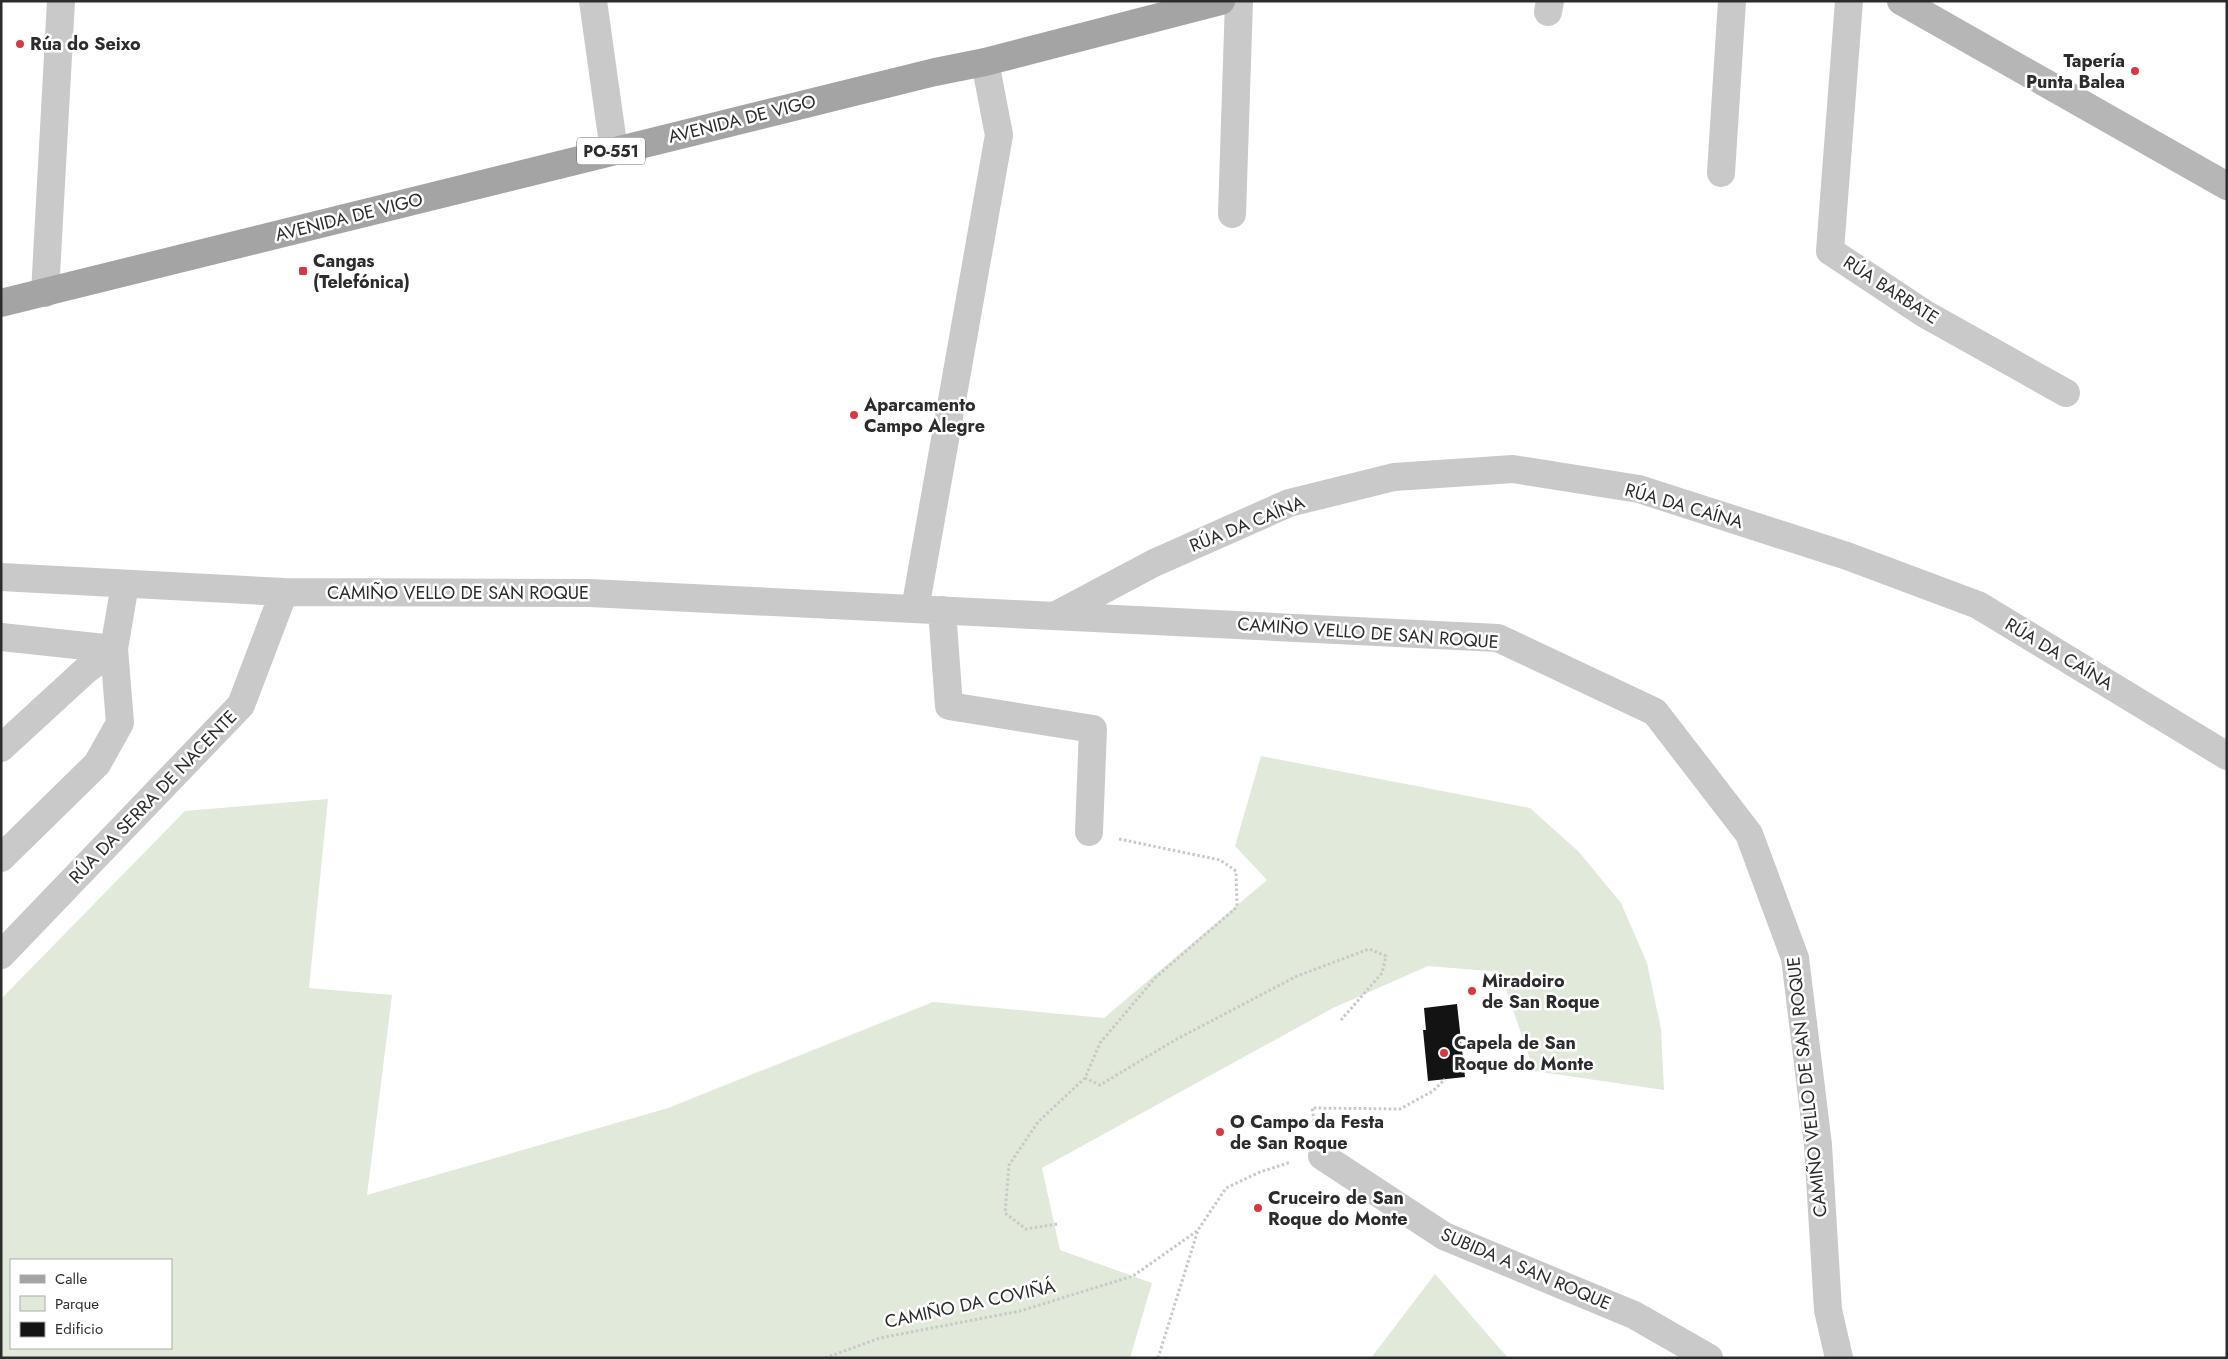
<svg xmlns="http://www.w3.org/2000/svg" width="2228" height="1359" font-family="Jost,sans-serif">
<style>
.green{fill:#e1e9da;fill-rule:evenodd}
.building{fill:#131313}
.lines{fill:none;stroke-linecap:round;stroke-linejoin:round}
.path{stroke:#c9c9c9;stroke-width:3;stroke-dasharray:2.5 2.5;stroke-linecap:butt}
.street{stroke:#c9c9c9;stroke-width:28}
.secondary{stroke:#b6b6b6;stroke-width:28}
.primary{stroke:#a4a4a4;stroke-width:28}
.poi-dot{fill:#d93841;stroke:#fff;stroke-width:2}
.labels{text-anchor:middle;stroke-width:5;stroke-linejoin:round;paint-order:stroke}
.shield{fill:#fff;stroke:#6b6b6b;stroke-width:1}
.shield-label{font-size:16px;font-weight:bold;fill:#2c2c2c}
.poi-label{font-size:18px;font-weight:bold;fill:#2c2c2c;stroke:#fff;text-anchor:start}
.street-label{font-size:18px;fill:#2c2c2c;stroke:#fff}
</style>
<rect width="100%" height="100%" fill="#fff"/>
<path class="green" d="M 1261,756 L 1530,808 L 1579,852 L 1621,903 L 1647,963 L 1661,1029 L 1664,1090 L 1534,1071 L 1500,972 L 1428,966 L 1333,1008 L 1042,1168 L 1060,1250 L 1152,1283 L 1130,1358 L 1,1358 L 1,999 L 185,811 L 328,799 L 309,988 L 392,995 L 367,1195 L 668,1108 L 933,1002 L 1104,1018 L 1267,880 L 1235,846 ZM 11,1260 L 171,1260 L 171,1348 L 11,1348 Z
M 1435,1274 L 1508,1358 L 1371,1358 Z"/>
<path class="building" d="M 1457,1004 L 1465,1077 L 1428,1081 L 1423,1030 L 1426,1030 L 1424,1008 Z"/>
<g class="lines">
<path class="path" d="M 1119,839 L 1220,860 L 1236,871 L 1237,907 L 1155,978 L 1100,1043 L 1085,1078 L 1100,1085 L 1175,1040 L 1297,976 L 1369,949 L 1386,956 L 1382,973 L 1341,1020
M 1315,1126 L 1312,1108 L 1400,1109 L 1433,1091 L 1445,1079
M 1057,1224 L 1026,1229 L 1005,1213 L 1009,1165 L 1038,1122 L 1085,1078
M 825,1358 L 880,1338 L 1020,1311 L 1133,1276 L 1197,1231
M 1158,1358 L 1198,1230 L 1226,1188 L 1260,1172 L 1291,1162"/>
<path class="street" d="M 593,1 L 614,151
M 1849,1 L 1830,251 L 1925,314 L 2066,393
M 1548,12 L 1550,1
M 1721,173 L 1732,1
M 1232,214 L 1239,1
M 45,293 L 61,1
M 1,577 L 284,592 L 590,593 L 1498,638 L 1655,712 L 1749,834 L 1795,958 L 1818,1145 L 1828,1310 L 1839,1358
M 915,609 L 999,135 L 985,62
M 942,610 L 949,706 L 1093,729 L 1089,832
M 1056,615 L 1154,563 L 1289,503 L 1394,477 L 1513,469 L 1639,489 L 1847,556 L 1978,605 L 2227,756
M 1,637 L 114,649
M 1,748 L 86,670 L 114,649
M 1,858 L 97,764 L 120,723 L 114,649 L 125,584
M 1,955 L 241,705 L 284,592
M 1322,1156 L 1444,1236 L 1634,1315 L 1709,1358"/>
<path class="secondary" d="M 1901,1 L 2227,186"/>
<path class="primary" d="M 1,303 L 935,72 L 985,62 L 1221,1"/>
</g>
<g class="poi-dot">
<circle cx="20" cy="44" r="5"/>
<circle cx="2135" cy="71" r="5"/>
<rect x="298" y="266" width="10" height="10" rx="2.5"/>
<circle cx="854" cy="415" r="5"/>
<circle cx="1472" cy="991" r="5"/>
<circle cx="1444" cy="1053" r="5"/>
<circle cx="1220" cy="1132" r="5"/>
<circle cx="1258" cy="1208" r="5"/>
</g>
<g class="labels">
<rect class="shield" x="577" y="137.5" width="68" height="27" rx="4"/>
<g class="shield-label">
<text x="611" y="157">PO-551</text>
</g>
<g class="poi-label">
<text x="30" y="50">Rúa do Seixo</text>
<text x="2125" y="67" text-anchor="end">Tapería<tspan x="2125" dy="21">Punta Balea</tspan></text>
<text x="313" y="267">Cangas<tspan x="313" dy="21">(Telefónica)</tspan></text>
<text x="864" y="411">Aparcamento<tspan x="864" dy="21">Campo Alegre</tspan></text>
<text x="1482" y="987">Miradoiro<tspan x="1482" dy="21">de San Roque</tspan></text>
<text x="1454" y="1049">Capela de San<tspan x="1454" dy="21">Roque do Monte</tspan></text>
<text x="1230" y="1128">O Campo da Festa<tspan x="1230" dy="21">de San Roque</tspan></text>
<text x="1268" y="1204">Cruceiro de San<tspan x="1268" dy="21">Roque do Monte</tspan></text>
</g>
<g class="street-label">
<text transform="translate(742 119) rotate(-14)" y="6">AVENIDA DE VIGO</text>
<text transform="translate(349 217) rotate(-14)" y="6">AVENIDA DE VIGO</text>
<text transform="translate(1891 290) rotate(33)" y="6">RÚA BARBATE</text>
<text transform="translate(1684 506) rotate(16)" y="6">RÚA DA CAÍNA</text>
<text transform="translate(1247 524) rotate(-22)" y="6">RÚA DA CAÍNA</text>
<text x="458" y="599">CAMIÑO VELLO DE SAN ROQUE</text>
<text transform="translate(1368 633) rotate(4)" y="6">CAMIÑO VELLO DE SAN ROQUE</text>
<text transform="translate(2059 654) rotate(31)" y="6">RÚA DA CAÍNA</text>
<text transform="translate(153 797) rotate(-46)" y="6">RÚA DA SERRA DE NACENTE</text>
<text transform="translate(1807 1087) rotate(-96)" y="6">CAMIÑO VELLO DE SAN ROQUE</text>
<text transform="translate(1526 1269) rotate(23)" y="6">SUBIDA A SAN ROQUE</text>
<text transform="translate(970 1304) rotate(-12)" y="6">CAMIÑO DA COVIÑÁ</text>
</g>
</g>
<rect width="2228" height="1359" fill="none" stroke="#2c2c2c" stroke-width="5"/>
<rect x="10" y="1259" width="162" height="90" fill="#ffffff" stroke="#ababab"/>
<rect x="20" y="1275" width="25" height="8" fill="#a4a4a4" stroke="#ababab"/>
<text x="55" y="1284" font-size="15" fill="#2c2c2c">Calle</text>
<rect x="20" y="1296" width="25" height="15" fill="#e1e9da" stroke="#ababab"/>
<text x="55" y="1309" font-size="15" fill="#2c2c2c">Parque</text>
<rect x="20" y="1322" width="25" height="15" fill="#131313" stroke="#ababab"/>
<text x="55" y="1334" font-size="15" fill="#2c2c2c">Edificio</text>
</svg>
